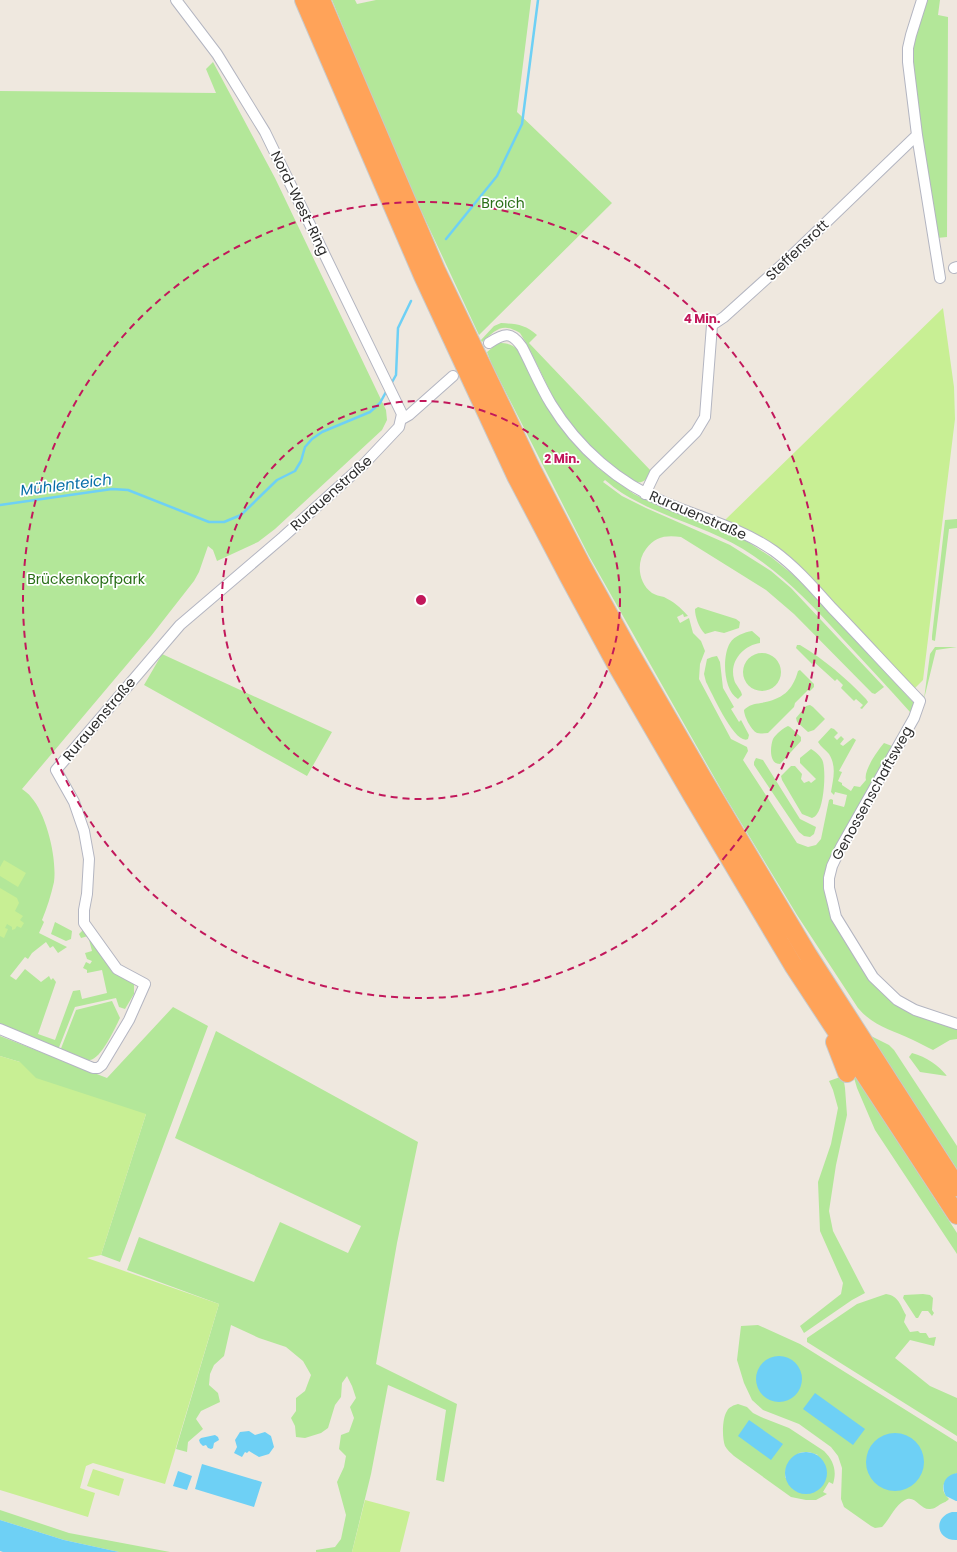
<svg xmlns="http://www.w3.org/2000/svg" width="957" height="1552" font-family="Poppins,sans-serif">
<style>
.green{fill:#b3e799;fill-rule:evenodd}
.pitch{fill:#c8ef94}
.water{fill:#6ed0f5}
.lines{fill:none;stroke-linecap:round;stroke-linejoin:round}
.stream{stroke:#6ed0f5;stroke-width:2.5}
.minor-casing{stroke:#b3b5c1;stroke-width:12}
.motorway-casing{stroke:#c8c8c8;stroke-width:20}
.minor{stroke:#fff;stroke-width:10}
.motorway{stroke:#ffa359;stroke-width:18}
.ring{fill:none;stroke:#c2185b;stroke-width:2;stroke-dasharray:7 5}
.labels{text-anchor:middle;stroke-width:3.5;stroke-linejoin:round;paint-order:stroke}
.street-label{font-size:14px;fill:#2d2d2d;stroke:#fff}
.park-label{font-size:14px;fill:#296f17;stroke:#fff}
.water-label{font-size:15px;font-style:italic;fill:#076ea7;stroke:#fff}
.centre{fill:#c2185b;stroke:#fff;stroke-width:2}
.ring-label{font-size:12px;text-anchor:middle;font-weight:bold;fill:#c2185b;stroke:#fff;stroke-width:3.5;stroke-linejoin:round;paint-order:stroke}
</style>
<rect width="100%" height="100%" fill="#efe8df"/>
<path class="green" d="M 332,0 L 355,0 L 357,4 L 376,0 L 531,0 L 517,112 L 612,203 L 479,335 L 396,157 Z
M 927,0 L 940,0 L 938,15 L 948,17 L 947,237 L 937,238 L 917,102 L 913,61 L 913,45 Z
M 213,62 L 275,178 L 386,410 L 387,420 L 382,430 L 275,529 L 258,542 L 217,561 L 213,550 L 208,546 L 199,572 L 194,581 L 151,636 L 22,789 C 25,791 29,794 31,797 C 47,815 57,859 54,882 C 51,895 47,908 42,920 L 44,922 L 39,933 L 67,947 L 58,953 L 53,946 L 50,948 L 46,942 L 32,953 L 28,959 L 25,957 L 10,976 L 16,980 L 25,969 L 41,982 L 49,976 L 51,980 L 53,978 L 56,982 L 38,1034 L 55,1040 L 73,991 L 80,990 L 82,999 L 107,993 L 102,970 L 87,973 L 87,970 L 83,968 L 86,962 L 90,964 L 92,961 L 87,959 L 85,953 L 92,951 L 88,936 L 81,938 L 79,934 L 83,930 L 134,983 L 134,994 L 125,1009 L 119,1007 L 116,998 L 75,1007 L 58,1050 L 0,1024 L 0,91 L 216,93 L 206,69 Z
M 501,323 C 516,324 525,324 537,335 L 529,343 L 652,472 C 641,489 634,482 620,472 C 596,456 574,431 558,406 C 544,382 535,356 520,333 C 502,322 496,330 482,342 L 481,340 L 494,326 Z
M 498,343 C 506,343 511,344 517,349 L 546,406 L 567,435 L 598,468 L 634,494 L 656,505 L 725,530 L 745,540 L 771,557 L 796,577 L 913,702 L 914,709 L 912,715 L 910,713 L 910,712 C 888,687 865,663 842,638 C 812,605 782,573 743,549 C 705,526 660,517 622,493 C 616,489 611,485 605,480 L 603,482 L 622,496 L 646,508 L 730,545 L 771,571 L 791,588 L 884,687 L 875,694 L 872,693 L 794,614 L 766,590 L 681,537 C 667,535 655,536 646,549 C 636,562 638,583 652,593 C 655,595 660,596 664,597 C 674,602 680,607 688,616 L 684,617 L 683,614 L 677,617 L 680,623 L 689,618 L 693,633 L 701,641 L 705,651 L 700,664 L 699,679 L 731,739 L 747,747 L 748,751 L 743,760 L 797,843 L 808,847 L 816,845 L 821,839 L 829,800 L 831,799 L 833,800 L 833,804 L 844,807 L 845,804 L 847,795 L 835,792 L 834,795 L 831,792 C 833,779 837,767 829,754 C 826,750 821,747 818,742 L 831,728 L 834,729 L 838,733 L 834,737 L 837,740 L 841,736 L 844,739 L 840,744 L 843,746 L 853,738 L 856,740 L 839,771 L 842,772 L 838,781 L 842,783 L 842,785 L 851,791 L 854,786 L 860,787 L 866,780 C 863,771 878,750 884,743 L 892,746 L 837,845 L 825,872 L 824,880 L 826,894 L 887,994 L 957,1026 L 957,1039 L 950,1040 L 933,1050 C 926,1047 920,1043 913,1040 C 892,1030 873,1026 858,1008 L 797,915 L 726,798 L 589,556 L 492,365 L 487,352 Z
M 957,519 L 957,528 L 949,529 L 935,641 L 932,640 L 932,636 L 945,520 Z
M 698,607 L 736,619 L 740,622 L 739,628 L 724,633 L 715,631 L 705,634 C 699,628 695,617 695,609 Z
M 752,631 L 760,638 L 760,643 C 744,645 729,661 734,679 C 735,685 741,689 742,695 L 738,699 C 723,690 722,656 730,643 C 734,636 745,632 752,631 Z
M 797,645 L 800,645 C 825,660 846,678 866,699 L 868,702 L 862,709 L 860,708 L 863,705 L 856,699 L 854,701 L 841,688 L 843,685 L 837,679 L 835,681 L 814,662 L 812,664 L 796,648 Z
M 935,647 L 957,647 L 936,650 L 924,699 L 930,654 Z
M743 672a19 19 0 1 1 38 0a19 19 0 1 1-38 0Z
M 162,654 L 332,732 L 307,776 L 144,685 Z
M 717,656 L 720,662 L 723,688 L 734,707 L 731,709 L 739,722 L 741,720 L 749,735 L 748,739 C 735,746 712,693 706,682 L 704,674 L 707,659 L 712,657 Z
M 800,670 L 814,684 L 814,687 L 810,691 L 808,690 L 795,703 L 794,707 L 768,733 C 764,733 761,734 757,733 C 751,730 744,716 744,710 C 749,705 754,704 761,703 C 782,699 792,692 798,671 Z
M 810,705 L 813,707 L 825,719 L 814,730 L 808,732 L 797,722 L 796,718 L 806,706 Z
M 788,726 L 790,727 L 801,737 L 801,741 L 780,764 C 769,764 770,747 773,739 C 776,734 783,728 788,726 Z
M 811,749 C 815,751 822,757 823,762 C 826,773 824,805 817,814 C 816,816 814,817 812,818 L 802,814 L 782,780 L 781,776 L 791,766 L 795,766 L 802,774 L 801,779 L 804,783 L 809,781 L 811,783 L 816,779 L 800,763 L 800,758 Z
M 756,758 L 763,760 L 800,819 L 816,827 L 814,834 L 810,837 L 804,836 L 799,832 L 754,765 L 754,762 Z
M 55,922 L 72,931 L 71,939 L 66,941 L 51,934 Z
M 112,1001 L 120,1018 C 115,1028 101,1059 90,1060 C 80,1061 69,1055 60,1051 L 76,1010 Z
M 173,1007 L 208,1026 L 120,1262 L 101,1255 L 146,1114 L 0,1126 L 20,1062 L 0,1056 L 0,1036 L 107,1078 Z
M 216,1031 L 418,1142 L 397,1243 L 376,1364 L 457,1404 L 444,1482 L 436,1480 L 446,1410 L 388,1385 L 371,1474 L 352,1552 L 316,1552 L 316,1550 L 335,1547 L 341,1539 L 346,1515 L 337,1482 L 344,1467 L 346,1456 L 339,1449 L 341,1435 L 349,1432 L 354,1418 L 350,1407 L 356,1398 L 352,1386 L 347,1376 L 342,1383 L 341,1397 L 335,1405 L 328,1428 L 321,1433 L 305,1438 L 296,1437 L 295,1426 L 291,1418 L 296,1411 L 296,1398 L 305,1391 L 311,1375 L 303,1361 L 286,1347 L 259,1338 L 231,1325 L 224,1356 L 214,1365 L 210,1374 L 209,1385 L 218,1393 L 220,1402 L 201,1411 L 196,1419 L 203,1429 L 188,1442 L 187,1452 L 176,1449 L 219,1304 L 127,1270 L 139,1237 L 254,1282 L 280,1222 L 348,1253 L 361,1226 L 175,1138 Z
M 869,1035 L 889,1045 L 894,1050 L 957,1146 L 957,1169 Z
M 912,1053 C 927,1057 938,1065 947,1076 L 920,1072 L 909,1057 Z
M 852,1071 L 957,1233 L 957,1254 L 875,1130 L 857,1088 Z
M 843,1076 L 845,1088 L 847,1115 L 836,1165 L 829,1211 L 833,1231 L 865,1293 L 852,1300 L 804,1333 L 800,1326 L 841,1294 L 843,1283 L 820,1231 L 818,1182 L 831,1144 L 838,1108 L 833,1090 L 829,1081 Z
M 886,1294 C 899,1296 900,1305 906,1315 L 904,1322 L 910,1332 L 918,1331 L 920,1333 L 926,1333 L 929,1338 L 936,1337 L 934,1346 L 910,1340 L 895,1358 L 930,1386 L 957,1398 L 957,1436 L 807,1342 L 807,1338 L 857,1304 Z
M 923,1294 L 930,1295 L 933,1298 L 932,1310 L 934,1313 L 932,1316 L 928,1311 L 922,1311 L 918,1318 L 916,1318 L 903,1298 L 904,1295 Z
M 758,1325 L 800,1344 L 957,1442 L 957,1473 C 945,1478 937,1488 949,1499 C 946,1502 945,1502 941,1504 C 937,1506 935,1509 930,1509 C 920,1510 915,1494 905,1500 C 895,1505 890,1519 882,1527 L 875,1528 L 871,1526 L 844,1507 L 841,1499 L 842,1468 L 838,1456 L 831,1447 L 799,1424 L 763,1410 L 752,1400 L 744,1383 L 737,1360 L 741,1326 Z
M 738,1404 L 747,1407 L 753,1413 L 761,1417 L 789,1428 L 824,1451 C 834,1461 837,1471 833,1484 L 829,1482 L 823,1492 L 827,1494 L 816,1500 L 806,1500 L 791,1497 L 734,1456 C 731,1453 727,1450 725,1446 C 722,1438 722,1418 727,1411 C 729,1407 734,1405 738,1404 ZM 804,1452 L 809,1452 L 818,1455 L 785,1478 L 786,1468 L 799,1453 Z
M 0,1510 L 69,1533 L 170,1552 L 119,1552 L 64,1540 L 0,1520 Z"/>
<path class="pitch" d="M 943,308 L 954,387 L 955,419 L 923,680 L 914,689 L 798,566 L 725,520 Z
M 4,860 L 26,873 L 18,887 L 0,876 L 0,867 Z
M 0,888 L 17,898 L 19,903 L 15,911 L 23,916 L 20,920 L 24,923 L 21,928 L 17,926 L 15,929 L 12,930 L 12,927 L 7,924 L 5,928 L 8,929 L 4,938 L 0,936 Z
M 0,1056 L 20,1062 L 36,1078 L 146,1114 L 101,1255 L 87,1258 L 219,1304 L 165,1484 L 93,1463 L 86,1466 L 80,1488 L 95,1493 L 88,1517 L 0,1490 Z
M 93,1469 L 124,1479 L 119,1496 L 87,1486 Z
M 365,1500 L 410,1512 L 400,1552 L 352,1552 Z"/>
<path class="water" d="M756 1379a23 23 0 1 1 46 0a23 23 0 1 1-46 0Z
M 815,1393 L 865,1429 L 853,1445 L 803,1409 Z
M 749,1420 L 783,1444 L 771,1460 L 738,1436 Z
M 249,1431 L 255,1435 L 265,1432 L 271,1436 L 274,1447 L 269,1454 L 259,1457 L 249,1451 L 247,1453 L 245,1452 L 242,1457 L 234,1453 L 237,1447 L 235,1440 L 240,1432 Z
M866 1462a29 29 0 1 1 58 0a29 29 0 1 1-58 0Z
M 215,1435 L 218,1437 L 219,1440 L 214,1443 L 213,1448 L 211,1449 L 208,1448 L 206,1445 L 203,1446 L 200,1443 L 199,1440 L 201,1438 Z
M785 1473a21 21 0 1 1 42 0a21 21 0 1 1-42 0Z
M 202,1464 L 262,1482 L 254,1507 L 195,1489 Z
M 178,1471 L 192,1476 L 187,1490 L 173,1486 Z
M 957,1473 L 957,1501 L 956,1501 L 946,1496 C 940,1485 945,1475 957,1473 Z
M 952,1512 L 957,1512 L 957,1540 L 956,1540 C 936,1540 933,1517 952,1512 Z
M 0,1520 L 64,1540 L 119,1552 L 3,1552 L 0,1551 Z"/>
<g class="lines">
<path class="stream" d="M 446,239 L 497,176 L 522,124 L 538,0
M 391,384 L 396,375 L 398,328 L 411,301
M 0,505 L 112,489 L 128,490 L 209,522 L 224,522 L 241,515 L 277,480 L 295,471 L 301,461 L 305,447 L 312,439 L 322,432 L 370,412 L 380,403 L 387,390"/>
<g class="minor-casing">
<path id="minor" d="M 922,0 L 911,35 L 908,48 L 908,62 L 917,135 L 940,278
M 954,268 L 957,267
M 489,343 C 504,333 511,331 522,347 C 532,366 540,386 551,404 C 578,448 618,483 666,503 C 702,518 741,528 774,551 C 796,567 814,588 832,608 C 862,639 890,670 920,701 L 914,718 L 841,847 L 832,866 L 829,878 L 829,888 L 833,904 L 836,917 L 873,977 L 897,1000 L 915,1010 L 957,1024
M 402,419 L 409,415 L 453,376
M 645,494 L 655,473 L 696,432 L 705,417 L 712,325 L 724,317 L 785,262 L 917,135
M 0,1029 L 93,1068 L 98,1068 L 102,1065 L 129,1020 L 145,984 L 117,969 L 84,923 L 84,910 L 87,894 L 89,859 L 84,831 L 74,802 L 56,770 L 180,625 L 283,537 L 364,464 L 399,427 L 402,414 L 265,132 L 217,54 L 176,0"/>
</g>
<g class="motorway-casing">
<path id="motorway" d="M 304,0 L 423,276 L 516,476 L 569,577 L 616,664 L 692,795 L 793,965 L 957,1215
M 321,0 L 436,270 L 531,468 L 581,564 L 629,651 L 703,779 L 808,955 L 957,1187
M 835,1042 L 847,1073"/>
</g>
<use href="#minor" class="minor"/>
<use href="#motorway" class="motorway"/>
</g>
<g class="ring">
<circle cx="421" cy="600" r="199"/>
<circle cx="421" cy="600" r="398"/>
</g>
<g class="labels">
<g class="street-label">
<text transform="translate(300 203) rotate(64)" y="5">Nord-West-Ring</text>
<text transform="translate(797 250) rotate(-44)" y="5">Steffensrott</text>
<text transform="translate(331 493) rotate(-42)" y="5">Rurauenstraße</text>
<text transform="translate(698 515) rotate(23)" y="5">Rurauenstraße</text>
<text transform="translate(99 719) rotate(-50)" y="5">Rurauenstraße</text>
<text transform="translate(872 793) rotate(-61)" y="5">Genossenschaftsweg</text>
</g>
<g class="park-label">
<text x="503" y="208">Broich</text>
<text x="86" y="584">Brückenkopfpark</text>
</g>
<g class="water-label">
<text transform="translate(66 485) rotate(-7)" y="5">Mühlenteich</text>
</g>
</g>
<circle cx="421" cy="600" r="6" class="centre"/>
<g class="ring-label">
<text x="702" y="323">4 Min.</text>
<text x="562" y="463">2 Min.</text>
</g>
</svg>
